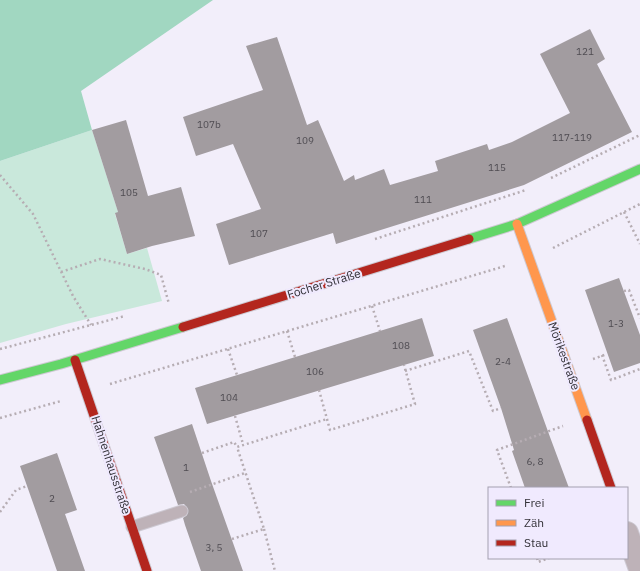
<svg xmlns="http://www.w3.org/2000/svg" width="640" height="571" font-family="'IBM Plex Sans',sans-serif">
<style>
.green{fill:#c9e8db}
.forest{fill:#a1d7c1}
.building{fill:#a29ca0}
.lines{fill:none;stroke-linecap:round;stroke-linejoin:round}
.lane-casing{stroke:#cdc9d2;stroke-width:13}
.street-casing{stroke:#cdc9d2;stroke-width:24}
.fast-casing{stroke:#cdc9d2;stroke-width:11}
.slow-casing{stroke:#cdc9d2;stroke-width:11}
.jam-casing{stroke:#cdc9d2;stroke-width:11}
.path{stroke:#b6adb3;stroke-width:2.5;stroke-dasharray:2 3;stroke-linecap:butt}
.lane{stroke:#beb2b8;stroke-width:11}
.street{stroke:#beb2b8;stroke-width:22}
.fast{stroke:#63d668;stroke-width:9}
.slow{stroke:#ff974d;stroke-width:9}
.jam{stroke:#b3261e;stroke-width:9}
.labels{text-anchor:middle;stroke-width:4;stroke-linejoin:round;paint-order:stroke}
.number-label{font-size:10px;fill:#4f4c52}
.street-label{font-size:12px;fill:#333138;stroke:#f0eafe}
</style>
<rect width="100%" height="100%" fill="#f2eefa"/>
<path class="green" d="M 92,130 L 118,212 L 115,214 L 127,254 L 147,248 L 162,301 L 66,324 L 0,343 L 0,161 Z"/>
<path class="forest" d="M 0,0 L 213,0 L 81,91 L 92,130 L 0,161 Z"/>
<path class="building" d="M 590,29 L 605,59 L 597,64 L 632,132 L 524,185 L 336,244 L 333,233 L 229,265 L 216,224 L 261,209 L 233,144 L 196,156 L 183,117 L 263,90 L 246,46 L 277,37 L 307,125 L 318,120 L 344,181 L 354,175 L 355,180 L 384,169 L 390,185 L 438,171 L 435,161 L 487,144 L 489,150 L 512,142 L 570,113 L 540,54 Z
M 126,120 L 148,196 L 181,187 L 195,236 L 152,246 L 127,254 L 115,213 L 118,212 L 92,130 Z
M 619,278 L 640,335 L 640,363 L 614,372 L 585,290 Z
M 422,318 L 434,356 L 207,424 L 195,388 Z
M 507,318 L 550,437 L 569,488 L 525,488 L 512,451 L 514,450 L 501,408 L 473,330 Z
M 192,424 L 211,481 L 243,571 L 201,571 L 185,525 L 183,518 L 187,515 L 188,509 L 184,504 L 178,505 L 154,437 Z
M 57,453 L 77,510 L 65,514 L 85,571 L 57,571 L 20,466 Z"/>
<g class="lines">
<g class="lane-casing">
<path id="lane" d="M 132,527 L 182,511"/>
</g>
<g class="street-casing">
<path id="street" d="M 627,533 L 640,569"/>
</g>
<g class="fast-casing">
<path id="fast" d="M 469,239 L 517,224 L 640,169
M 0,380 L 61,364 L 183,327"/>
</g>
<g class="slow-casing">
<path id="slow" d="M 517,224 L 587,420"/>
</g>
<g class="jam-casing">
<path id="jam" d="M 183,327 L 469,239
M 75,360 L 147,571
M 587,420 L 611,488"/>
</g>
<path class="path" d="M 0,175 L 33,214 L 73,296 L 91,325
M 551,178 L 640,135
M 624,212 L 640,244
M 375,239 L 526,190
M 553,248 L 640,204
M 61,272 L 100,259 L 145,269 L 161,275 L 169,304
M 624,291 L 629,290 L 640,318
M 372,306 L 380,331
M 287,331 L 295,357
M 0,349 L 125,316
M 228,349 L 237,375
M 602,355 L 611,380 L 640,369
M 593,359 L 607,354
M 405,371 L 469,351 L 493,411 L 501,408
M 110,384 L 505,266
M 319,390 L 330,430 L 415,404 L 404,365
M 235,416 L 243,444
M 0,418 L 61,401
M 202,453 L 234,442 L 237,447 L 327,419
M 511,488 L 497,450 L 563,426
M 190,492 L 245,473
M 0,512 L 16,490 L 27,486
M 264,529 L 275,571
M 232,539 L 264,529 L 237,447
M 537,558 L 538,562 L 549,558"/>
<use href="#lane" class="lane"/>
<use href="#street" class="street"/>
<use href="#fast" class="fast"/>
<use href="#slow" class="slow"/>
<use href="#jam" class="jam"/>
</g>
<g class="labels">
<g class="number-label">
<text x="585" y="55">121</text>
<text x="209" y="128">107b</text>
<text x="572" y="141">117-119</text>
<text x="305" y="144">109</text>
<text x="497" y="171">115</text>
<text x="129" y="196">105</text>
<text x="423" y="203">111</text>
<text x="259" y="237">107</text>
<text x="616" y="327">1-3</text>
<text x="401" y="349">108</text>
<text x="503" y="365">2-4</text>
<text x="315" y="375">106</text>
<text x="229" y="401">104</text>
<text x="535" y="465">6, 8</text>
<text x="186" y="471">1</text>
<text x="52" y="502">2</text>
<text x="214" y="551">3, 5</text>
</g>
<g class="street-label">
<text transform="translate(324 284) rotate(-17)" y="4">Focher Straße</text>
<text transform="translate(564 356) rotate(70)" y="4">Mörikestraße</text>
<text transform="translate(111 465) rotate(72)" y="4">Hahnenhausstraße</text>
</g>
</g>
<rect x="488" y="487" width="140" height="72" fill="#f0eafe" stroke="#a4a0af"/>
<rect x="496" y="500" width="20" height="6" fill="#63d668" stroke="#a4a0af"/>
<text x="524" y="507" font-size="12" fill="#333138">Frei</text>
<rect x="496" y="520" width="20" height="6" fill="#ff974d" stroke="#a4a0af"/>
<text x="524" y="527" font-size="12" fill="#333138">Zäh</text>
<rect x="496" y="540" width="20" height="6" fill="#b3261e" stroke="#a4a0af"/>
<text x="524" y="547" font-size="12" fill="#333138">Stau</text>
</svg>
